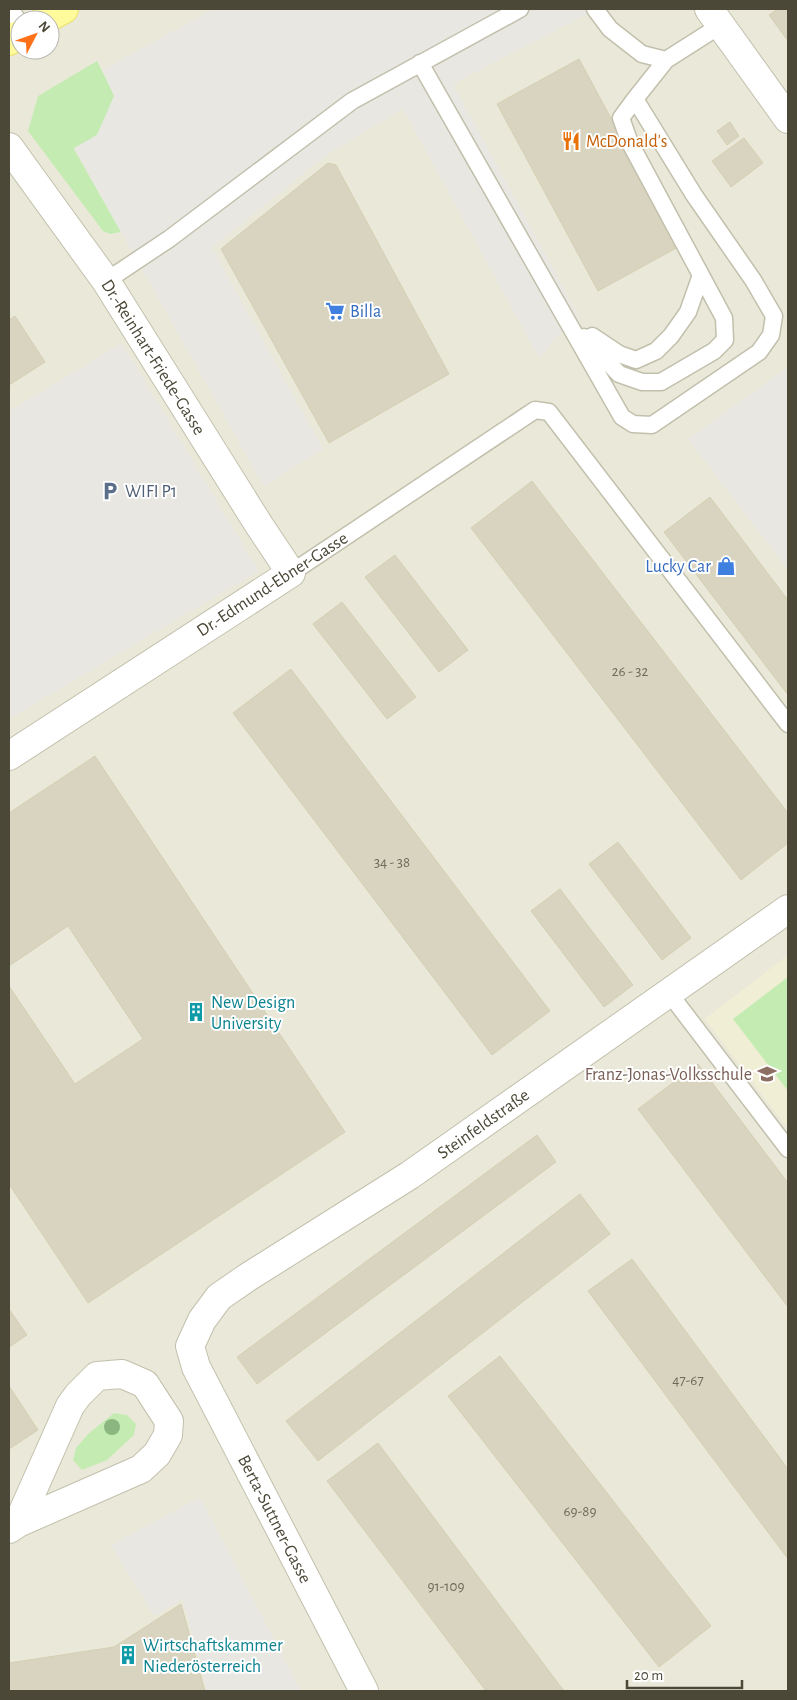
<svg xmlns="http://www.w3.org/2000/svg" width="797" height="1700" font-family="'Alegreya Sans',sans-serif">
<style>
.residential{fill:#eae9d9;fill-rule:evenodd}
.education{fill:#f0eed4}
.green{fill:#c4ecb2}
.parking{fill:#e8e7e2}
.building{fill:#d9d4bf;stroke:#d4cfb2}
.lines{fill:none;stroke-linecap:round;stroke-linejoin:round}
.service-casing{stroke:#c2c0ac;stroke-width:19}
.minor-casing{stroke:#c2c0ac;stroke-width:30}
.primary-casing{stroke:#ebe264;stroke-width:30}
.service{stroke:#fff;stroke-width:16}
.minor{stroke:#fff;stroke-width:28}
.primary{stroke:#fffa9b;stroke-width:28}
.tree{fill:#8bb67f}
.labels{text-anchor:middle;stroke-width:4;stroke-linejoin:round;paint-order:stroke}
.number-label{font-size:15px;fill:#6e6b5a}
.food-label{font-size:18px;fill:#c56008;stroke:#fff;text-anchor:start}
.shop-label{font-size:18px;fill:#366cbe;stroke:#fff;text-anchor:start}
.street-label{font-size:18px;fill:#4b4838;stroke:#fff}
.service-label{font-size:18px;fill:#4e5e75;stroke:#fff;text-anchor:start}
.culture-label{font-size:18px;fill:#0d838f;stroke:#fff;text-anchor:start}
.education-label{font-size:18px;fill:#785e54;stroke:#fff;text-anchor:end}
</style>
<rect width="100%" height="100%" fill="#f6f5eb"/>
<path class="residential" d="M 9,9 L 788,9 L 788,1691 L 9,1691 ZM 20,20 L 50,20 L 50,50 L 20,50 Z"/>
<path class="education" d="M 788,955 L 788,1129 L 705,1019 Z"/>
<path class="green" d="M 97,61 L 115,96 L 97,135 L 74,149 L 121,232 L 110,234 L 103,231 L 28,131 L 38,96 Z
M 788,977 L 788,1091 L 733,1019 Z
M 114,1413 L 127,1415 L 136,1424 L 134,1435 L 107,1460 L 82,1470 L 73,1460 L 76,1448 L 88,1434 Z"/>
<path class="parking" d="M 214,9 L 597,9 L 453,84 L 580,318 L 560,334 L 539,358 L 403,109 L 328,154 L 212,248 L 323,449 L 264,487 L 74,148 L 97,135 L 114,96 L 102,70 Z
M 122,343 L 259,571 L 9,719 L 9,411 Z
M 788,367 L 788,570 L 688,439 Z
M 200,1497 L 301,1691 L 207,1691 L 183,1599 L 154,1616 L 111,1545 Z"/>
<path class="building" d="M 778,9 L 788,9 L 788,41 L 769,15 Z
M 579,59 L 680,246 L 598,291 L 497,104 Z
M 730,122 L 739,136 L 727,145 L 717,131 Z
M 744,138 L 763,163 L 731,187 L 712,161 Z
M 328,163 L 336,165 L 449,374 L 329,443 L 221,249 Z
M 15,316 L 45,362 L 9,385 L 9,320 Z
M 532,481 L 788,813 L 788,843 L 741,880 L 471,528 Z
M 710,497 L 788,600 L 788,695 L 664,532 Z
M 395,555 L 468,650 L 439,672 L 365,577 Z
M 342,602 L 416,697 L 387,719 L 313,624 Z
M 291,669 L 550,1011 L 492,1055 L 233,713 Z
M 95,756 L 345,1132 L 88,1303 L 9,1184 L 9,986 L 75,1084 L 143,1039 L 68,926 L 9,966 L 9,813 Z
M 618,842 L 691,938 L 662,960 L 589,864 Z
M 560,889 L 633,985 L 604,1007 L 531,911 Z
M 698,1064 L 788,1183 L 788,1307 L 638,1109 Z
M 537,1135 L 556,1162 L 257,1384 L 237,1357 Z
M 580,1194 L 610,1234 L 318,1461 L 286,1421 Z
M 632,1259 L 788,1469 L 788,1559 L 588,1291 Z
M 9,1309 L 27,1335 L 9,1347 Z
M 500,1356 L 711,1626 L 659,1667 L 448,1396 Z
M 9,1386 L 38,1430 L 9,1449 Z
M 378,1443 L 564,1691 L 486,1691 L 327,1481 Z
M 181,1604 L 205,1691 L 9,1691 L 9,1663 L 114,1647 Z"/>
<g class="lines">
<g class="service-casing">
<path id="service" d="M 10,9 L 20,23
M 595,9 L 610,29 L 642,54 L 666,60 L 721,25
M 420,63 L 622,417 L 633,424 L 652,425 L 759,352 L 771,335 L 774,316 L 753,280 L 694,195 L 635,99 L 666,60
M 106,281 L 169,239 L 352,101 L 520,9
M 592,336 L 619,354 L 636,360 L 656,351 L 671,336 L 688,312 L 701,275
M 584,337 L 619,374 L 642,382 L 661,382 L 714,351 L 725,340 L 724,318 L 630,143 L 621,118 L 635,99
M 291,573 L 535,410 L 549,412 L 788,724
M 669,993 L 788,1149"/>
</g>
<g class="minor-casing">
<g id="minor">
<path d="M 709,9 L 788,119"/>
<path id="s1" d="M 9,147 L 106,281 L 259,525 L 291,573 L 9,756"/>
<path d="M 9,1529 L 18,1523 L 141,1469 L 157,1454 L 168,1435 L 169,1421 L 145,1384 L 122,1374 L 97,1376 L 78,1395 L 70,1406 L 18,1523"/>
<path id="s2" d="M 364,1691 L 196,1367 L 190,1346 L 202,1320 L 219,1297 L 248,1277 L 410,1175 L 788,909"/>
</g>
</g>
<g class="primary-casing">
<path id="primary" d="M 44,20 L 64,9
M 9,41 L 20,34"/>
</g>
<use href="#service" class="service"/>
<use href="#minor" class="minor"/>
<use href="#primary" class="primary"/>
</g>
<circle class="tree" cx="112" cy="1427" r="8"/>
<defs>
<g id="restaurant-bare" transform="scale(1.5)"><path d="M-5-6h1v4h1v-4h1v4h1v-4h1v5L-1.5 .5V6h-2V.5L-5-1ZM5-6V6H3V1.5H1.5Q1.5-4 5-6Z" fill="#e8710a" stroke="#fff" stroke-width="2.5" paint-order="stroke"/></g>
<g id="supermarket-bare" transform="scale(1.5)"><path d="M-6-5.5h2.5l.6 2H6L4.5 2H-2.5L-4.4-4H-6ZM-1.5 3.2a1.3 1.3 0 1 0 .1 0ZM3 3.2a1.3 1.3 0 1 0 .1 0Z" fill="#3f7fe0" stroke="#fff" stroke-width="2.5" paint-order="stroke"/></g>
<g id="parking-bare" transform="scale(1.5)"><path d="M-3.5-5.5H1a3.5 3.5 0 0 1 0 7H-1V5.5H-3.5ZM-1-3.4V-.6H.8a1.4 1.4 0 0 0 0-2.8Z" fill="#5c6f8a" stroke="#fff" stroke-width="2.5" paint-order="stroke"/></g>
<g id="shop-bare" transform="scale(1.5)"><path d="M-5-2.5h2.3a2.7 3.5 0 0 1 5.4 0H5L5.5 6h-11ZM-1.5-2.5h3a1.5 2.3 0 0 0-3 0Z" fill="#3f7fe0" stroke="#fff" stroke-width="2.5" paint-order="stroke"/></g>
<g id="building-bare" transform="scale(1.5)"><path d="M-4-6H4V6H1V3H-1V6H-4ZM-2.5-4.3h1.7v1.8h-1.7ZM.8-4.3h1.7v1.8H.8ZM-2.5-1h1.7V.8h-1.7ZM.8-1h1.7V.8H.8Z" fill="#0f9aa8" stroke="#fff" stroke-width="2.5" paint-order="stroke"/></g>
<g id="school-bare" transform="scale(1.5)"><path d="M0-5L7-2L0 1L-7-2ZM-4 1L0 2.5L4 1V4Q0 6-4 4Z" fill="#8d6e63" stroke="#fff" stroke-width="2.5" paint-order="stroke"/></g>
</defs>
<g fill-rule="evenodd">
<use href="#restaurant-bare" x="571" y="141"/>
<use href="#supermarket-bare" x="335" y="311"/>
<use href="#parking-bare" x="110" y="491"/>
<use href="#shop-bare" x="726" y="566"/>
<use href="#building-bare" x="196" y="1012"/>
<use href="#school-bare" x="767" y="1074"/>
<use href="#building-bare" x="128" y="1655"/>
</g>
<g class="labels">
<g class="number-label">
<text x="630" y="676">26 - 32</text>
<text x="392" y="867">34 - 38</text>
<text x="688" y="1385">47-67</text>
<text x="580" y="1516">69-89</text>
<text x="446" y="1591">91-109</text>
</g>
<g class="food-label">
<text x="586" y="147">McDonald's</text>
</g>
<g class="shop-label">
<text x="350" y="317">Billa</text>
<text x="711" y="572" text-anchor="end">Lucky Car</text>
</g>
<g class="street-label">
<text dy="6" stroke="none"><textPath href="#s1" startOffset="255">Dr.-Reinhart-Friede-Gasse</textPath></text>
<text transform="translate(272 584) rotate(-33)" y="6">Dr.-Edmund-Ebner-Gasse</text>
<text dy="6" stroke="none"><textPath href="#s2" startOffset="760">Steinfeldstraße</textPath></text>
<text transform="translate(275 1519) rotate(63)" y="6">Berta-Suttner-Gasse</text>
</g>
<g class="service-label">
<text x="125" y="497">WIFI P1</text>
</g>
<g class="culture-label">
<text x="211" y="1008">New Design<tspan x="211" dy="21">University</tspan></text>
<text x="143" y="1651">Wirtschaftskammer<tspan x="143" dy="21">Niederösterreich</tspan></text>
</g>
<g class="education-label">
<text x="752" y="1080">Franz-Jonas-Volksschule</text>
</g>
</g>
<rect width="797" height="1700" fill="none" stroke="#4b4838" stroke-width="20"/>
<g transform="translate(35 35) rotate(49)"><circle r="24" fill="#ffffff" stroke="#b7b6af"/>
<path d="M0-4L9 19L0 12L-9 19Z" fill="#ff7119"/>
<text y="-8" font-size="14" font-weight="bold" text-anchor="middle" fill="#4b4838">N</text>
</g>
<path d="M627 1680v8h115v-8" fill="none" stroke="#4b4838" stroke-width="2.5"/>
<text x="634" y="1680" font-size="15" fill="#4b4838" stroke="#ffffff" stroke-width="4" paint-order="stroke">20 m</text>
</svg>
